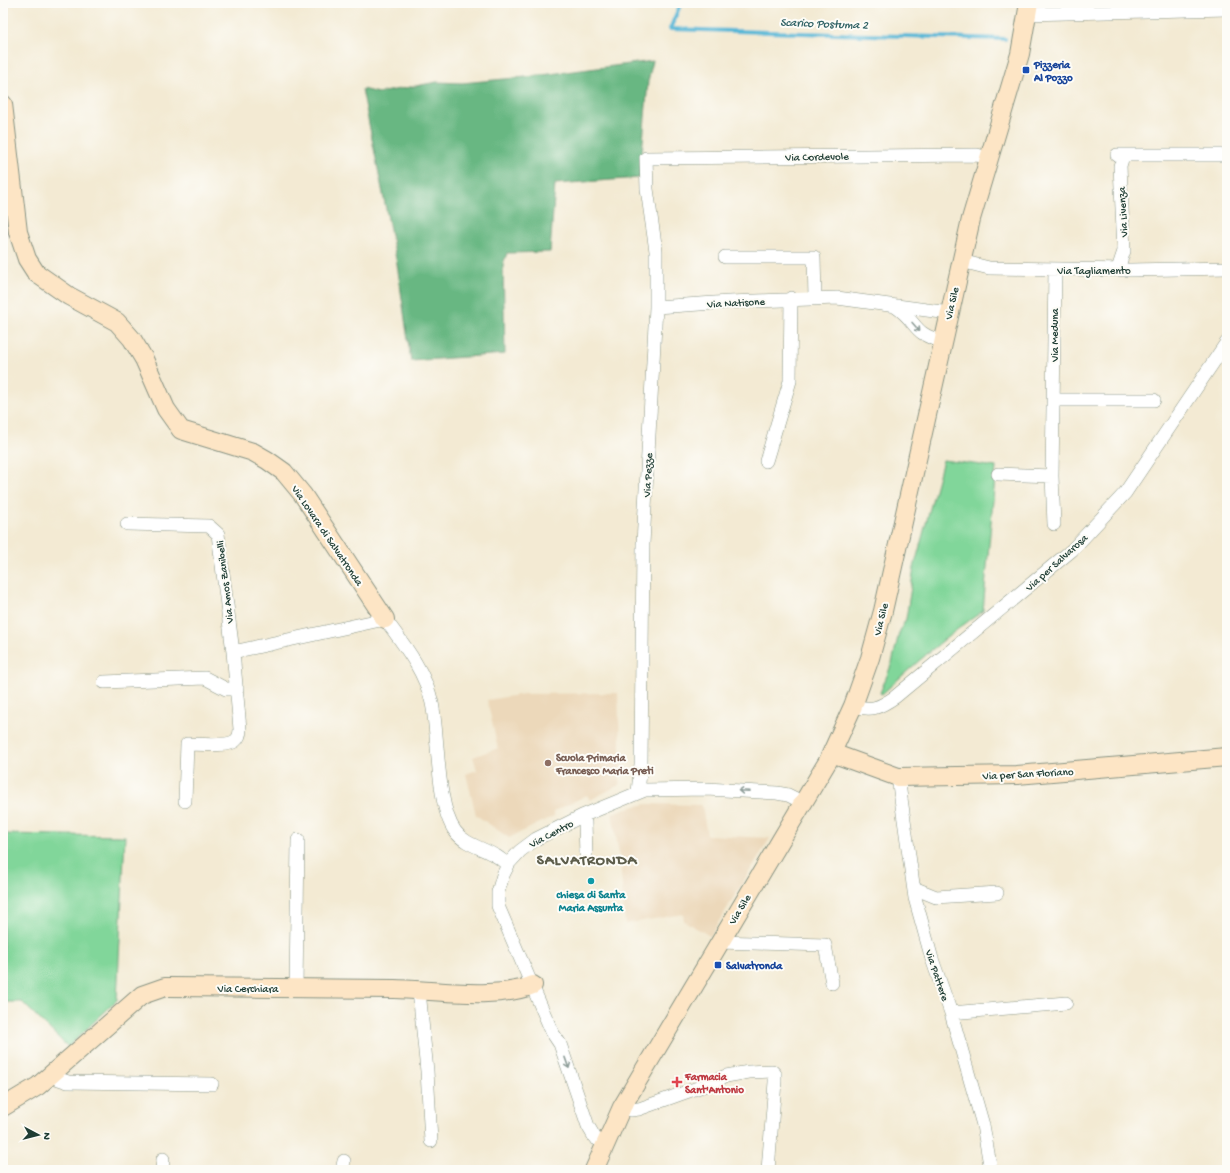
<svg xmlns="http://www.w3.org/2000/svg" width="1230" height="1173" font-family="'Gochi Hand',sans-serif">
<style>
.built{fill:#ecd8ba}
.industrial{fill:#cbc3b8}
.green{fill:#81d69a;stroke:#508a67}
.forest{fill:#68b782;stroke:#447a5b}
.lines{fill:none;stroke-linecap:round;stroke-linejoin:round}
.stream{stroke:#59b8d7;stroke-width:4}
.street-casing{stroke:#899484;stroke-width:14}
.secondary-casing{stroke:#899484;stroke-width:20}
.street{stroke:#fff;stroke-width:13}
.secondary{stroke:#fde5c5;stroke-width:18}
.oneway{stroke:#8f9e9a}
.transit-dot{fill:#1a4fb4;stroke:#fdfcf7;stroke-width:1.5}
.education-dot{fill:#8d6e63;stroke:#fdfcf7;stroke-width:1.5}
.culture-dot{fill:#0f9aa8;stroke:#fdfcf7;stroke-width:1.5}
.health-dot{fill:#e0444e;stroke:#fdfcf7;stroke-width:1.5}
.labels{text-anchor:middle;stroke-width:4;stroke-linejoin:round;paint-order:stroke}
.transit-label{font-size:11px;font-weight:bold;fill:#164399;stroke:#fdfcf7;text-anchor:start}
.street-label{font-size:11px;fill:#1f3d34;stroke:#fdfcf7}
.education-label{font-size:11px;font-weight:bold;fill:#785e54;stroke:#fdfcf7;text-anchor:start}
.culture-label{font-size:11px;font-weight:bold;fill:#0d838f;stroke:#fdfcf7}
.health-label{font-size:11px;font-weight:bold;fill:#be3a42;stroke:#fdfcf7;text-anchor:start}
.water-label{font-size:12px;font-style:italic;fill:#306265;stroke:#fdfcf7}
.district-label{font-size:15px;font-weight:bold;letter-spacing:1px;fill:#5d5d4b;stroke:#fdfcf7}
</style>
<rect width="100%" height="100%" fill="#fdfcf7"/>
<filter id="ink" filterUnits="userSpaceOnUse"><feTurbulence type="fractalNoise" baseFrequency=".025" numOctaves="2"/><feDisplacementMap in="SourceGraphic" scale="8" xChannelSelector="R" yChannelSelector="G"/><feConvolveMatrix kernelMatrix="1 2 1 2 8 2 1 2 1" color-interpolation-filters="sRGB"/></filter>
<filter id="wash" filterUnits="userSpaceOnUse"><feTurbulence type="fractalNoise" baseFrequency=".012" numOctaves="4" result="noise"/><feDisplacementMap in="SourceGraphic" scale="16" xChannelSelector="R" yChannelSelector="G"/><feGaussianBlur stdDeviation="0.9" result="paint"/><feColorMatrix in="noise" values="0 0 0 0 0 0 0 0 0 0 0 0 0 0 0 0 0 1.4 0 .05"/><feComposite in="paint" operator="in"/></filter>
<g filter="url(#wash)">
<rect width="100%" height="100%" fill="#f3ead3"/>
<path class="built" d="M 618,693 L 621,770 L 619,785 L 590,800 L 587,795 L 554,811 L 554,816 L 509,838 L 476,815 L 466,774 L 477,770 L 473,757 L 498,748 L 487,700 L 524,694 Z
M 648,804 L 702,805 L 707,835 L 770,838 L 710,936 L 684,921 L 683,914 L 625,924 L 620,859 L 612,813 L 635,806 Z"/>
<path class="industrial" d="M 3,183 L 11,234 L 3,235 Z"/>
<path class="green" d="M 943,460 L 996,467 L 983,611 C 947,635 915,664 882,694 L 880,693 L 892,663 L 899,633 L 906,619 L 914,568 Z
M 3,834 L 125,836 L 117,1000 L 68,1047 L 22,1002 L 3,1002 Z"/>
<path class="forest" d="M 653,61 L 648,81 L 640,178 L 555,184 L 550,252 L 507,253 L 503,264 L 505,354 L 411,361 L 397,264 L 362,89 L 378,93 L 437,82 L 462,83 L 526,77 Z"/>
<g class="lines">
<path class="stream" d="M 681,3 L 670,29 L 1005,39
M 1038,4 L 1038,3"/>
</g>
</g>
<g filter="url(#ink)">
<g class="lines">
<g class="street-casing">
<path id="street" d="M 1027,14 L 1227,9
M 1117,155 L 1227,155
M 725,257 L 814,257 L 815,298
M 961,261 L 989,268 L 1131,270 L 1227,268
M 1118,269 L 1124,251 L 1120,166 L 1123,156
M 656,307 L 729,302 L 837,298 L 949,313
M 896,307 C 918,322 912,334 942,341
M 1054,400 L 1154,400
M 766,461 L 790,381 L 791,298
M 998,474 L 1052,476
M 127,524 L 209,526 L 218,534 L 233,652 L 385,619 C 404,645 425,671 432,703 C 439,736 436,805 455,831 C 465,845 481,847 496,856 C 500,858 504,862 508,865
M 1054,524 L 1052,476 L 1055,270
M 104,682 L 205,678 L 226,689 L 237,689
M 853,706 C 872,711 879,708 895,697 L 1072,550 L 1125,493 L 1227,342
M 898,777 L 915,898 L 932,959 L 951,1013 L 983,1125 L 991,1170
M 638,792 L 641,764 L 643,544 L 656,307 L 656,251 L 647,189 L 646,158 L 977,155 L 988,158
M 185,801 L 187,744 C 198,744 227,747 235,741 C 239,738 240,733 240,729 L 233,652
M 585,822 L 586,855
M 914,888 L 936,897 L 997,893
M 719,942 L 825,945 L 832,983
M 296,988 L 298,840
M 419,991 L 427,1071 L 431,1141
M 951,1013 L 1066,1003
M 50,1076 L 68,1082 L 212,1084
M 622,1107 L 631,1110 L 639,1109 L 703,1086 L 726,1076 L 749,1072 L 772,1071 L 775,1074 L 775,1082 L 768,1170
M 605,1143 L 595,1138 L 588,1126 L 560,1044 L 552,1032 L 498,906 L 498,892 L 503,875 L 509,863 L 520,851 L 536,839 L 582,816 L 645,790 L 706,789 L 777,793 L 788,795 L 804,803
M 162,1170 L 163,1159
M 342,1170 L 344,1161"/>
</g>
<g class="secondary-casing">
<path id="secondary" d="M 3,104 L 18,232 L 27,259 L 36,273 L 69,296 L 117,322 L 132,339 L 144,359 L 166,409 L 181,430 L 253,452 L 267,460 L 284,472 L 303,495 L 385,619
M 832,753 L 898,777 L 1017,775 L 1227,757
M 3,1107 L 38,1086 L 142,995 L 165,987 C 241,988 317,988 394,989 C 433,990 497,1000 533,985
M 594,1170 L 622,1107 L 828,761 L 853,706 L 870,658 L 883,611 L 971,219 L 1020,54 L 1029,3"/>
</g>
<use href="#street" class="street"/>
<use href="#secondary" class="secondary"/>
</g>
<defs><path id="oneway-shaft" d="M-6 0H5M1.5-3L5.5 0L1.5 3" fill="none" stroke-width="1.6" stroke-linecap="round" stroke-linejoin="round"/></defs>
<g class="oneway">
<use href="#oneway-shaft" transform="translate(916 327) rotate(49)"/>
<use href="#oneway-shaft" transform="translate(744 791) rotate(-177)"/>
<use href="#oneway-shaft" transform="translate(567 1063) rotate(70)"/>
</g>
</g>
<g class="transit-dot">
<rect x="1022" y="66" width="8" height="8" rx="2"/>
<rect x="714" y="961" width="8" height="8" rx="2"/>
</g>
<circle class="education-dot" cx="548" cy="763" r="4"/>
<circle class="culture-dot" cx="591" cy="881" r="4"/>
<path class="health-dot" d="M675 1076h4v4h4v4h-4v4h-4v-4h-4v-4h4z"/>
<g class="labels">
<g class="transit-label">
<text x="1034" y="68">Pizzeria<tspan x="1034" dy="13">Al Pozzo</tspan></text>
<text x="726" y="969">Salvatronda</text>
</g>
<g class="street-label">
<text transform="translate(817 156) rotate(-1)" y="4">Via Cordevole</text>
<text transform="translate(1122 212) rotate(-93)" y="4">Via Livenza</text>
<text x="1094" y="274">Via Tagliamento</text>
<text transform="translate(736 302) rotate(-3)" y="4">Via Natisone</text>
<text transform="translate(951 303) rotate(-77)" y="4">Via Sile</text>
<text transform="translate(1054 335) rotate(-90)" y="4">Via Meduna</text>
<text transform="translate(647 475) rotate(-87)" y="4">Via Pezze</text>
<text transform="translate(328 535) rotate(56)" y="4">Via Lovara di Salvatronda</text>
<text transform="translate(1056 562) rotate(-42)" y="4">Via per Salvarosa</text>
<text transform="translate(224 582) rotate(-97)" y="4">Via Amos Zanibelli</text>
<text transform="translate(880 619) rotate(-76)" y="4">Via Sile</text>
<text transform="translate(1028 773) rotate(-3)" y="4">Via per San Floriano</text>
<text transform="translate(551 833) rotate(-28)" y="4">Via Centro</text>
<text transform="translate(739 909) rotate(-59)" y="4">Via Sile</text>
<text transform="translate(938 975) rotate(71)" y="4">Via Pattere</text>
<text x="248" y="992">Via Cerchiara</text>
</g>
<g class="education-label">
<text x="556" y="761">Scuola Primaria<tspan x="556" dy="13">Francesco Maria Preti</tspan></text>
</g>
<g class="culture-label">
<text x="591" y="898">chiesa di Santa<tspan x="591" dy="13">Maria Assunta</tspan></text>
</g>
<g class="health-label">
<text x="685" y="1080">Farmacia<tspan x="685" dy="13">Sant'Antonio</tspan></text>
</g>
<g class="water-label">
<text transform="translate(824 23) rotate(2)" y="4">Scarico Postuma 2</text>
</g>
<g class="district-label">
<text x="587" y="864">SALVATRONDA</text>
</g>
</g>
<rect width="1230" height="1173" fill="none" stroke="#fdfcf7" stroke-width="16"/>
<g transform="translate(38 1135) rotate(97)" stroke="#fdfcf7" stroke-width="3" paint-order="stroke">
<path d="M0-3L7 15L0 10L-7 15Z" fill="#1f3d34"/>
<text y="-6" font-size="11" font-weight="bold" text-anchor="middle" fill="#1f3d34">N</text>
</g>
</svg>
